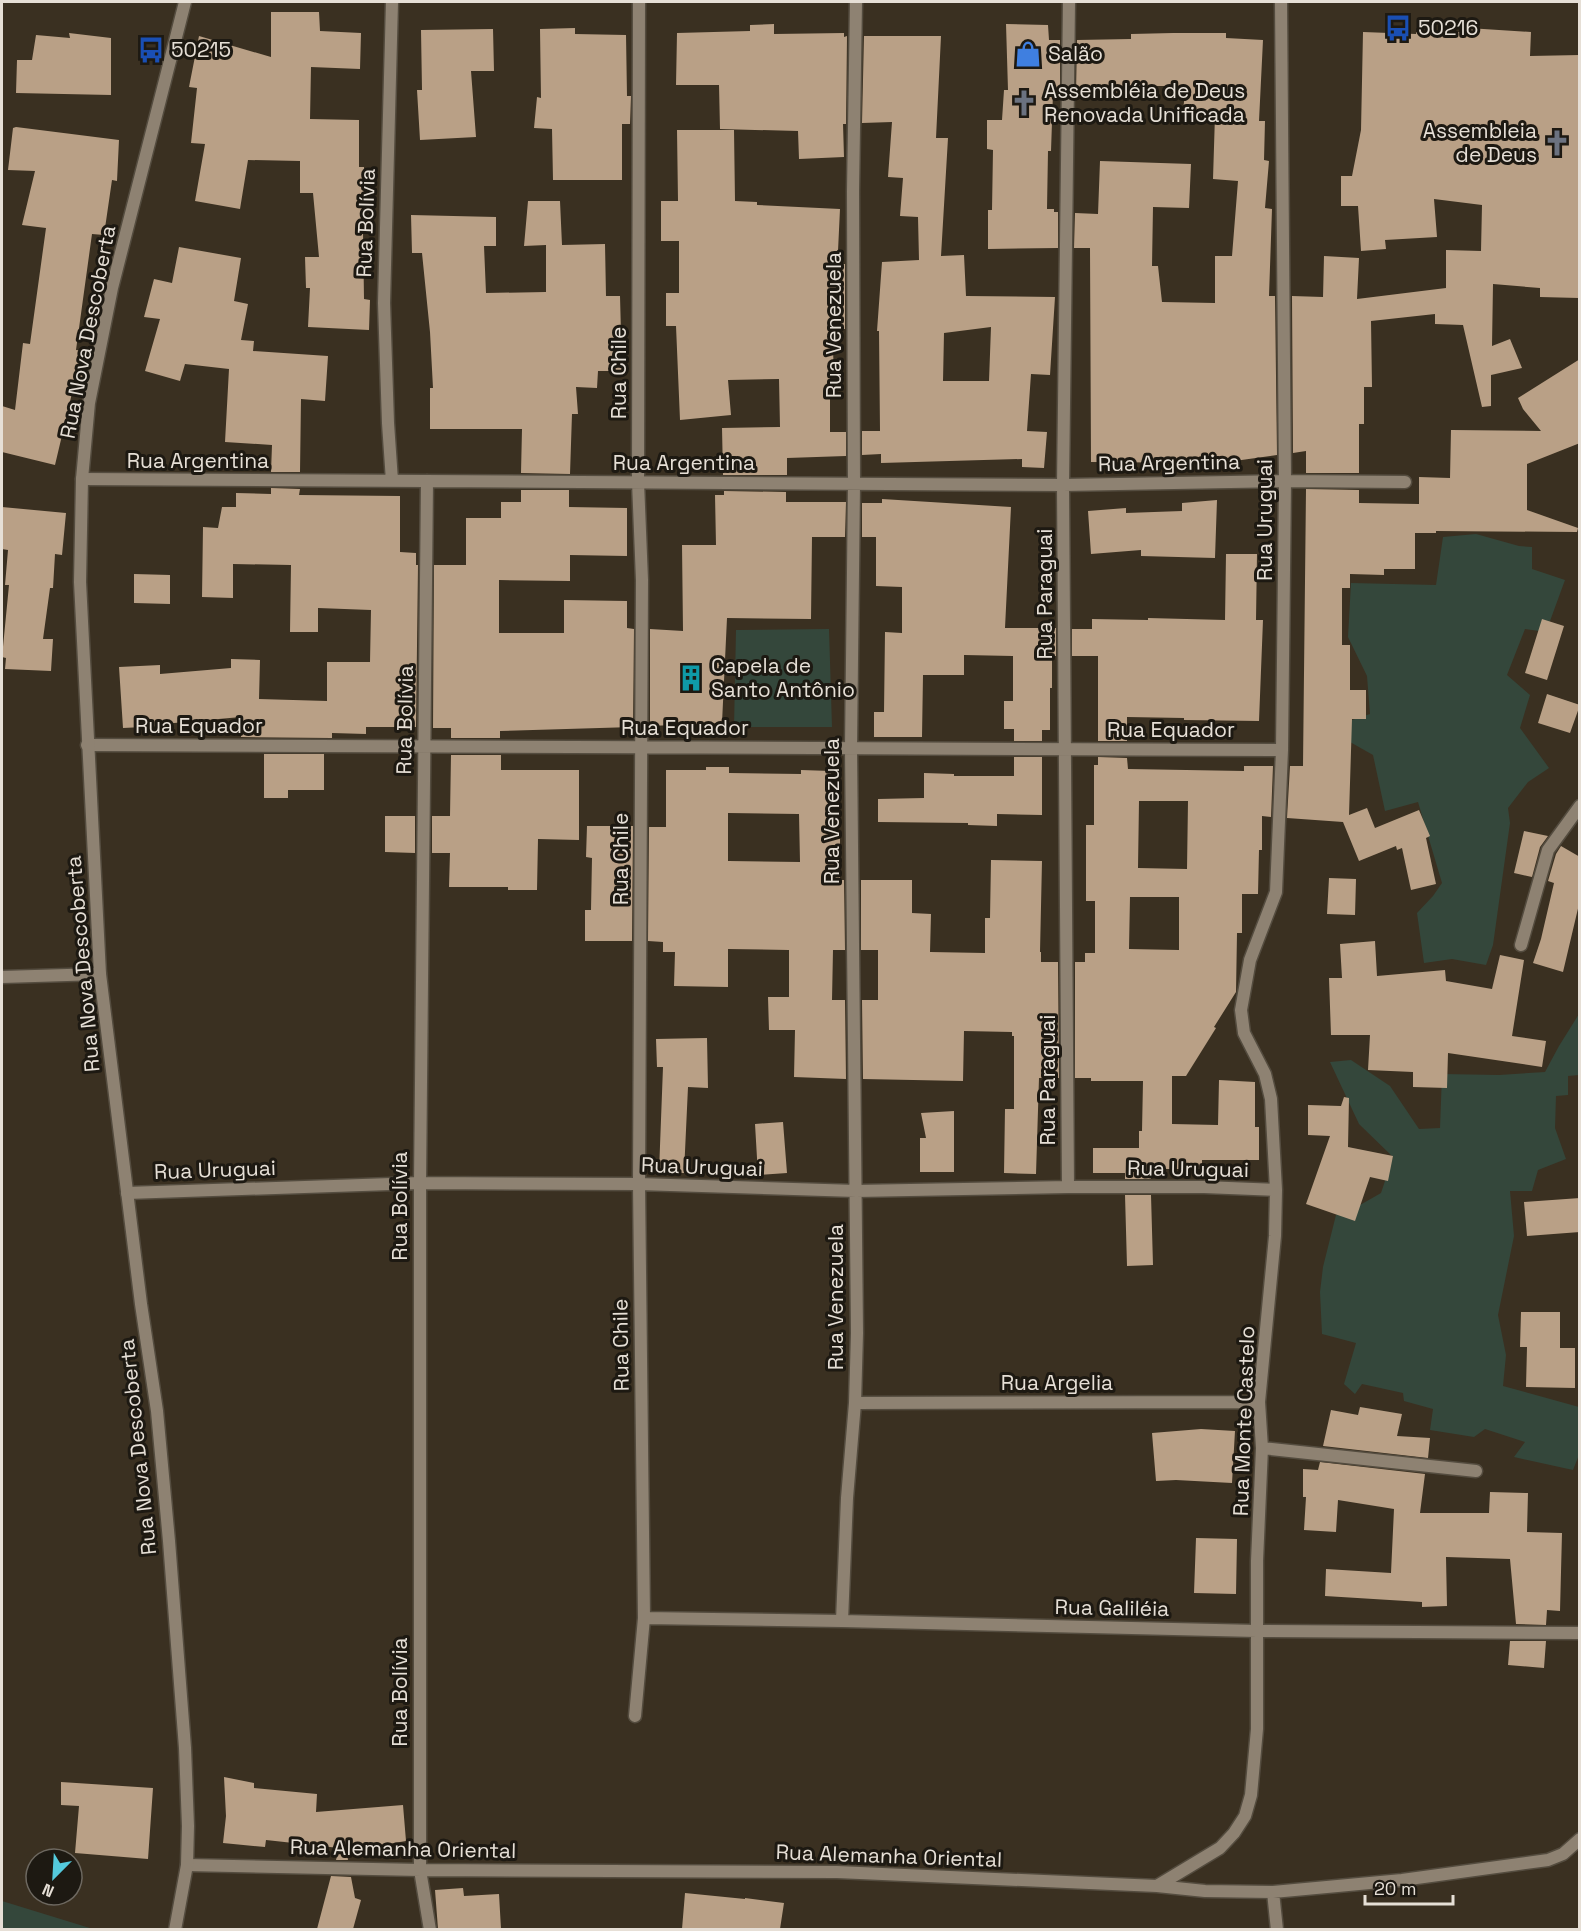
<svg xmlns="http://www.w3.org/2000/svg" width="1581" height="1931" font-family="'Space Grotesk',sans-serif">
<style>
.green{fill:#34473b}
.building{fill:#b9a086;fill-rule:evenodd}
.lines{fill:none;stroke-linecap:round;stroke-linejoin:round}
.minor-casing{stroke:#544c3f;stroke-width:15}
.tertiary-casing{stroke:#544c3f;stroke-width:15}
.minor{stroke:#8e8272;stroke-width:12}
.tertiary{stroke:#8e8272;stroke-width:12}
.labels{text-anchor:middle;stroke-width:6;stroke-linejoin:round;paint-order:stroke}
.poi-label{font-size:21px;fill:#e6dfd6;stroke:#1d1912;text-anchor:start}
.street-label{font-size:21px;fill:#e6dfd6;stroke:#1d1912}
</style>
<rect width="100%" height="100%" fill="#3a3021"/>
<path class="green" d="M 1476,534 L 1519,546 L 1532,547 L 1532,569 L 1565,580 L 1546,632 L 1525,629 L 1507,675 L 1530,695 L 1520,728 L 1549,768 L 1528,782 L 1508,808 L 1510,823 L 1493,945 L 1486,965 L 1452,959 L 1424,963 L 1417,913 L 1433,896 L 1442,883 L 1418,802 L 1385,811 L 1373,755 L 1350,742 L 1349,721 L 1370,714 L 1367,676 L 1348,637 L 1351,583 L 1436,585 L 1443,537 Z
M 829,629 L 832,727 L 734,727 L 736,630 Z
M 1579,1014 L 1579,1075 L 1568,1076 L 1568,1095 L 1556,1096 L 1555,1128 L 1566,1159 L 1538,1170 L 1532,1191 L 1510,1191 L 1514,1236 L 1498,1315 L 1506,1355 L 1503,1386 L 1579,1407 L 1579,1455 L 1573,1470 L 1514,1457 L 1525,1442 L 1485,1429 L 1474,1437 L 1430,1430 L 1433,1409 L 1404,1401 L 1403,1393 L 1362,1384 L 1355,1394 L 1344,1384 L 1356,1343 L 1322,1334 L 1320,1292 L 1323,1267 L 1336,1215 L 1360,1205 L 1381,1193 L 1393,1157 L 1359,1124 L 1330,1062 L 1351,1060 L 1390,1086 L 1419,1129 L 1440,1128 L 1442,1074 L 1499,1075 L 1545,1072 L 1559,1046 Z
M 2,1901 L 93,1929 L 2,1929 Z"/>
<path class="building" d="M 271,12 L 319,12 L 320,31 L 361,33 L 360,69 L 311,67 L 310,119 L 359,120 L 359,167 L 364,167 L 365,201 L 362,201 L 365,231 L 363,232 L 364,299 L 370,300 L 369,330 L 308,327 L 310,288 L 306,288 L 305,257 L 319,257 L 313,193 L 300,193 L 300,161 L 248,160 L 240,209 L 195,201 L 205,144 L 191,143 L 197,88 L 189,87 L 199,36 L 271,57 Z
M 774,24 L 774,34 L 844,33 L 844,37 L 847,36 L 846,124 L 843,124 L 844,157 L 799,159 L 798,131 L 720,129 L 719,85 L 676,85 L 677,33 L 750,31 L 750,25 Z
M 1006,24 L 1048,25 L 1049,40 L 1060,40 L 1060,93 L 1053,93 L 1051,151 L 1048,151 L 1047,209 L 1054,209 L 1054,212 L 1058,212 L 1058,248 L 988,249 L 988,210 L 992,210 L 993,150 L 987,149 L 987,120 L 1002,120 L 1004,90 L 1008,90 Z
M 575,28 L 575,34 L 626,35 L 627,96 L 631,96 L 630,124 L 622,124 L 622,180 L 553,180 L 552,129 L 534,128 L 537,97 L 541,98 L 540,29 Z
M 1468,28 L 1531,32 L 1530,56 L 1580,55 L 1579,298 L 1540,297 L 1540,288 L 1493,284 L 1492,346 L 1510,339 L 1522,368 L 1491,375 L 1491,406 L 1482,407 L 1463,325 L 1435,324 L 1435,314 L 1371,321 L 1372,387 L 1364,387 L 1364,424 L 1359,424 L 1359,473 L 1306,473 L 1306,451 L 1293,453 L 1292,296 L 1323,297 L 1324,256 L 1359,258 L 1357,299 L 1446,288 L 1446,250 L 1481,251 L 1482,205 L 1434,199 L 1437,237 L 1385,240 L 1386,249 L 1361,251 L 1358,206 L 1341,206 L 1341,176 L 1352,176 L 1361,130 L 1363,32 L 1416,34 L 1416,32 L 1467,32 Z
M 493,29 L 494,71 L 471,71 L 476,137 L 420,140 L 417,90 L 422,90 L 421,30 Z
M 69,33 L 111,38 L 111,95 L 16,93 L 17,60 L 32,60 L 36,35 L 70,38 Z
M 1173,33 L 1226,33 L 1226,38 L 1263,40 L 1259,121 L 1265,121 L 1264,160 L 1269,161 L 1265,208 L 1272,209 L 1269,296 L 1275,296 L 1277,455 L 1220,463 L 1091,462 L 1090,248 L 1074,248 L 1075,213 L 1098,214 L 1100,161 L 1191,164 L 1189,208 L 1153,207 L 1152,266 L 1158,266 L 1162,302 L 1215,303 L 1215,256 L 1232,256 L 1238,181 L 1213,179 L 1215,115 L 1183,110 L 1186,86 L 1127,86 L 1128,92 L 1076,93 L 1077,40 L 1131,39 L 1131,34 Z
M 864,36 L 941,36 L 936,138 L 948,138 L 941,256 L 964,255 L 966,296 L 1055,297 L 1050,375 L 1031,374 L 1027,431 L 1047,432 L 1044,468 L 1022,467 L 1022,459 L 881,463 L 881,454 L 862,455 L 862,431 L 880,431 L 879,331 L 877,331 L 882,262 L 919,260 L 918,217 L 900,216 L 903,178 L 888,177 L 892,122 L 862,123 ZM 991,327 L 989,381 L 943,381 L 944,333 Z
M 16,127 L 119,140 L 117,181 L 112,180 L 104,235 L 92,234 L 76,350 L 86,351 L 81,394 L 72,393 L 55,465 L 2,452 L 2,406 L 15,410 L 23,343 L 30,344 L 46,228 L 22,225 L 35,171 L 8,170 L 13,128 Z
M 677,130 L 734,130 L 735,201 L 757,202 L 757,205 L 840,209 L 838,251 L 843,252 L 843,264 L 845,264 L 845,329 L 832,329 L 834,373 L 830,373 L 830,432 L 846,432 L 846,456 L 787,458 L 787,475 L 723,475 L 722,428 L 780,427 L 779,379 L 728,380 L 731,415 L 680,420 L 676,326 L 666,326 L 666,293 L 679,293 L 679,241 L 661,241 L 661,201 L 678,201 Z
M 528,201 L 560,201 L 562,245 L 605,244 L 606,296 L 620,296 L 622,371 L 598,371 L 597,388 L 576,387 L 578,414 L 572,414 L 570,474 L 521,473 L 522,429 L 430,429 L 430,388 L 433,388 L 430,332 L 422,253 L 412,253 L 411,215 L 496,217 L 496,246 L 484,246 L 486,293 L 546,292 L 546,245 L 524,246 Z
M 179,247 L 241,258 L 234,301 L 248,304 L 241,340 L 254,341 L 253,351 L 328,356 L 325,401 L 301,399 L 300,472 L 271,472 L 272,445 L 225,442 L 229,369 L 185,364 L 180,381 L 145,371 L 160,319 L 144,317 L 154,279 L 172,283 Z
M 1580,359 L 1580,443 L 1527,464 L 1527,510 L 1578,528 L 1577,532 L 1436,531 L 1436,533 L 1415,533 L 1415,569 L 1384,569 L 1384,575 L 1350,574 L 1350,588 L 1342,588 L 1342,645 L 1350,645 L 1350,690 L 1366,690 L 1366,719 L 1352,719 L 1349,815 L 1367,808 L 1375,828 L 1419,810 L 1430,836 L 1426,838 L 1436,884 L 1411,890 L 1402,848 L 1397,850 L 1396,846 L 1359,861 L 1343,822 L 1287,818 L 1290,766 L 1303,766 L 1306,489 L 1359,490 L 1359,503 L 1419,504 L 1419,477 L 1450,478 L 1451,430 L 1541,431 L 1523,409 L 1518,398 Z
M 271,488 L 300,489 L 299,495 L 400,496 L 400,552 L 416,553 L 416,565 L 418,565 L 416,727 L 366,727 L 366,734 L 332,733 L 332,738 L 241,737 L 241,717 L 163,724 L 163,726 L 123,728 L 119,667 L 160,665 L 160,674 L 231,668 L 231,659 L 260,660 L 259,699 L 327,701 L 327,662 L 370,662 L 371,610 L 318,608 L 318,632 L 290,632 L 291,565 L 233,564 L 233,598 L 202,597 L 203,527 L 218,528 L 222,507 L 236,507 L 236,493 L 271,494 Z
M 521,490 L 569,490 L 569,507 L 627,508 L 627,556 L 570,555 L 570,581 L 499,580 L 499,633 L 564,633 L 564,600 L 627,601 L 627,628 L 634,629 L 633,727 L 500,731 L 500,738 L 451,738 L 451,728 L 433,728 L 434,565 L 466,565 L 466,518 L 501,518 L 501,502 L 521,502 Z
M 724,491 L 786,492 L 786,502 L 846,502 L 845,537 L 812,537 L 811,619 L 727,618 L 722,723 L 650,726 L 650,629 L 683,631 L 682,545 L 716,545 L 715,495 L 724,495 Z
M 882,499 L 1011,507 L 1005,628 L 1056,628 L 1056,656 L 1052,656 L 1052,688 L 1050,688 L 1050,730 L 1042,730 L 1042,741 L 1014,741 L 1014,729 L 1004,729 L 1004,701 L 1013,701 L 1013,656 L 964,655 L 964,675 L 923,675 L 922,737 L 874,737 L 874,712 L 884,712 L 885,632 L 902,633 L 902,587 L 876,586 L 876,537 L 862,537 L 862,503 L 882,503 Z
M 1217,500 L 1215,558 L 1141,556 L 1141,550 L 1091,554 L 1088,511 L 1126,508 L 1126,513 L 1182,511 L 1182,503 Z
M 2,507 L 66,513 L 62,555 L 55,554 L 53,588 L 50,588 L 43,639 L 53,639 L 51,671 L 5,669 L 6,658 L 2,657 L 9,585 L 5,585 L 8,550 L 2,549 Z
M 1226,554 L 1257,554 L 1256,620 L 1263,620 L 1259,721 L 1184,720 L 1184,718 L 1127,717 L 1127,741 L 1098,741 L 1098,656 L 1072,656 L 1072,629 L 1092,629 L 1092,619 L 1148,620 L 1148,618 L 1225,620 Z
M 134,574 L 170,575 L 170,604 L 134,603 Z
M 1542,619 L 1564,626 L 1547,680 L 1525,673 Z
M 1547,694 L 1580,705 L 1570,733 L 1538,723 Z
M 264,754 L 324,754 L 324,790 L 288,790 L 288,798 L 264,798 Z
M 451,755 L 501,755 L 501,770 L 579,770 L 579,840 L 538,839 L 537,890 L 508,890 L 508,887 L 449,887 L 450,853 L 432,853 L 432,816 L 450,816 Z
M 1014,757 L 1042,757 L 1042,815 L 997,814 L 997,826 L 968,825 L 968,823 L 878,822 L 878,799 L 924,798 L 924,773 L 954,774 L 954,776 L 1014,776 Z
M 1098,757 L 1127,758 L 1128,769 L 1244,771 L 1244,766 L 1273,766 L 1271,817 L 1262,816 L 1262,850 L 1259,850 L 1258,894 L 1242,894 L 1242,933 L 1237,933 L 1236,992 L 1214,1027 L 1216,1028 L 1186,1076 L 1172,1076 L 1172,1124 L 1218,1125 L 1219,1080 L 1255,1082 L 1255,1127 L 1259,1127 L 1259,1160 L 1202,1160 L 1202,1169 L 1150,1169 L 1151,1179 L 1125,1179 L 1125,1173 L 1093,1173 L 1093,1148 L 1139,1148 L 1139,1131 L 1142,1131 L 1143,1081 L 1091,1081 L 1091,1078 L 1075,1078 L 1075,962 L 1085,962 L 1085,953 L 1095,953 L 1095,901 L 1086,901 L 1086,825 L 1094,825 L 1094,765 L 1098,765 ZM 1139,801 L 1188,801 L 1187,869 L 1138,868 ZM 1130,897 L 1179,897 L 1179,950 L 1129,949 Z
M 706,767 L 729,767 L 729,773 L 801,774 L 801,770 L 831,771 L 830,835 L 840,835 L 840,880 L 844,880 L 845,950 L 833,950 L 832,1000 L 845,1000 L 846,1079 L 794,1077 L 795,1030 L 769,1030 L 768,997 L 789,997 L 789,950 L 728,949 L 728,987 L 674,986 L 675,952 L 663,952 L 663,942 L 648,941 L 649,827 L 666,827 L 666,770 L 706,770 ZM 728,813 L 799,814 L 800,862 L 728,861 Z
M 385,816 L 415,816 L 415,853 L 385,852 Z
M 587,826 L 633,826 L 632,941 L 585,941 L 585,910 L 591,910 L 592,858 L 586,857 Z
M 1524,831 L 1548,836 L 1540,847 L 1532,877 L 1514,873 Z
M 1561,846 L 1580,857 L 1580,900 L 1563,972 L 1533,963 L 1541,939 L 1554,883 L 1548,881 L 1556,854 Z
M 991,860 L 1042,861 L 1040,952 L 1041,952 L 1041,962 L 1058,962 L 1059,1078 L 1039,1078 L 1036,1174 L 1004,1173 L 1005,1109 L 1014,1109 L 1014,1036 L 1012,1036 L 1012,1032 L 964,1031 L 963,1081 L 863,1079 L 862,1000 L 878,1000 L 878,950 L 861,950 L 861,880 L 912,880 L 912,913 L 931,914 L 930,952 L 985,953 L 985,918 L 990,918 Z
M 1329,878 L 1356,879 L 1355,915 L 1327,914 Z
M 1375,941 L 1377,976 L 1445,970 L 1446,981 L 1492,989 L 1500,955 L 1524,960 L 1512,1036 L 1546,1041 L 1542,1067 L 1448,1053 L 1447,1088 L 1413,1087 L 1413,1072 L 1368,1070 L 1370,1035 L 1331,1035 L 1329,978 L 1342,978 L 1340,944 Z
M 707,1038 L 708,1088 L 688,1087 L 684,1173 L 659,1172 L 663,1067 L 657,1067 L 656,1039 Z
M 1344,1097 L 1349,1098 L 1348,1147 L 1393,1156 L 1388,1181 L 1370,1177 L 1355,1221 L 1306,1204 L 1330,1136 L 1308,1135 L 1308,1105 L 1341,1106 Z
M 954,1111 L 954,1172 L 920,1172 L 920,1138 L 926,1138 L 921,1113 Z
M 783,1122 L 787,1173 L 758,1175 L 755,1124 Z
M 1125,1195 L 1151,1195 L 1153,1265 L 1127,1266 Z
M 1580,1198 L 1580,1232 L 1527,1236 L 1524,1202 Z
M 1521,1312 L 1560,1312 L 1560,1348 L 1575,1348 L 1575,1388 L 1526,1387 L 1527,1347 L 1520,1347 Z
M 1360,1407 L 1402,1414 L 1397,1436 L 1430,1438 L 1428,1458 L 1323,1446 L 1331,1410 L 1358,1415 Z
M 1201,1429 L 1235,1431 L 1232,1483 L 1176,1480 L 1156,1481 L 1152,1433 Z
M 1320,1462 L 1425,1474 L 1420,1513 L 1489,1513 L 1490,1492 L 1528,1493 L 1527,1532 L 1562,1533 L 1560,1611 L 1547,1610 L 1546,1625 L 1516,1624 L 1510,1559 L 1446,1557 L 1447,1606 L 1422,1607 L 1422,1602 L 1325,1596 L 1326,1569 L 1391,1573 L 1394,1509 L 1338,1500 L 1336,1532 L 1304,1530 L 1306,1497 L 1303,1497 L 1303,1469 L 1318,1470 Z
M 1196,1538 L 1237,1539 L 1236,1594 L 1194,1593 Z
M 1510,1641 L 1546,1641 L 1544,1668 L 1508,1665 Z
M 224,1777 L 254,1783 L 254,1788 L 317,1794 L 316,1812 L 403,1805 L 406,1841 L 370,1847 L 346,1846 L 348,1860 L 336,1860 L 339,1848 L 266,1840 L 265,1847 L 223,1843 L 226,1816 Z
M 61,1782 L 153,1788 L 148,1859 L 75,1853 L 79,1806 L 61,1805 Z
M 331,1876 L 351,1877 L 355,1898 L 361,1900 L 353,1929 L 317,1929 Z
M 463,1888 L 464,1896 L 499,1894 L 501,1929 L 438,1929 L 435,1890 Z
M 685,1893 L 745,1899 L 745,1898 L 784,1903 L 780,1929 L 682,1929 Z"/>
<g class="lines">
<g class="minor-casing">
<path id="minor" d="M 392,2 L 384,303 L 388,423 L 392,481
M 82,479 L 1063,485 L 1285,481 L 1405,482
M 427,481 L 420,1183 L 420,1870 L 430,1930
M 87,745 L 1282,750
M 1521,945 L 1548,850 L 1580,806
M 2,977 L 100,974
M 1068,1187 L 1063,485 L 1069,2
M 127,1193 L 420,1183 L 639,1184 L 856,1191 L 1068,1187 L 1204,1187 L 1276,1190
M 855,1403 L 1259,1402
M 1262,1448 L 1476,1471
M 644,1618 L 842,1621 L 1257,1631 L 1580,1633
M 842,1621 L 847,1498 L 855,1403 L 857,1333 L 851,748 L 854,484 L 853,191 L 856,2
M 635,1716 L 644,1618 L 639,1184 L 642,580 L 638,482 L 639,2
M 187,1865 L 420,1870 L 837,1872 L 1157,1886 L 1205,1891 L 1273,1892 L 1402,1880 L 1548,1860 L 1563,1854 L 1580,1839
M 1157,1886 L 1220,1848 L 1234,1833 L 1245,1816 L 1251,1795 L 1257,1729 L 1257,1561 L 1262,1448 L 1259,1402 L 1275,1236 L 1276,1190 L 1271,1099 L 1265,1074 L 1244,1033 L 1241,1010 L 1250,960 L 1276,892 L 1282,750 L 1285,481 L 1281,2
M 1273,1892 L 1277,1930"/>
</g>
<g class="tertiary-casing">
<path id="tertiary" d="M 175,1930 L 187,1865 L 188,1826 L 185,1748 L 169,1541 L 157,1411 L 141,1304 L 100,974 L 80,582 L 82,479 L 89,403 L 112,288 L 185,2"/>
</g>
<use href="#minor" class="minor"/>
<use href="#tertiary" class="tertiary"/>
</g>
<defs>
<g id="bus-bare" transform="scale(2.07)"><path d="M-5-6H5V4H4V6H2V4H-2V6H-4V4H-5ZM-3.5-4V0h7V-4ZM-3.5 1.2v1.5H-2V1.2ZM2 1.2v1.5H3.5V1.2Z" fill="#1a4fb4" stroke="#1d1912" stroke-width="2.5" paint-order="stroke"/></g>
<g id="shop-bare" transform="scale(2.07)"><path d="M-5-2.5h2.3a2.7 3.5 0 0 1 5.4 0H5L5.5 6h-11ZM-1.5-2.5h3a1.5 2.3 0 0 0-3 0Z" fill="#3f7fe0" stroke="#1d1912" stroke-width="2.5" paint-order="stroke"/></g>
<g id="church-bare" transform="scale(2.07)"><path d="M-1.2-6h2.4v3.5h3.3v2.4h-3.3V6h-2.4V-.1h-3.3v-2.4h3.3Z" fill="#6b7280" stroke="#1d1912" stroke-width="2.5" paint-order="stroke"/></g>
<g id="building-bare" transform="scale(2.07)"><path d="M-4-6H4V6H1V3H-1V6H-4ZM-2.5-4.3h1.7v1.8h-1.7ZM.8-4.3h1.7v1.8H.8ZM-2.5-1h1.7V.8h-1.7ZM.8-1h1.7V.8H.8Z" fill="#0f9aa8" stroke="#1d1912" stroke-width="2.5" paint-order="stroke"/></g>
</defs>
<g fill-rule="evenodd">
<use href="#bus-bare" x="1398" y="28"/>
<use href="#bus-bare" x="151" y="50"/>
<use href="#shop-bare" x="1028" y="54"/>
<use href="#church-bare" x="1024" y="103"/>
<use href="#church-bare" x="1557" y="143"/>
<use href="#building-bare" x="691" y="678"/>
</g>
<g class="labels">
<g class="poi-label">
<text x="1418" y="35">50216</text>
<text x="171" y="57">50215</text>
<text x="1048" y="61">Salão</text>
<text x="1044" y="98">Assembléia de Deus<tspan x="1044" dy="24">Renovada Unificada</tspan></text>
<text x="1537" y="138" text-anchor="end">Assembleia<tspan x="1537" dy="24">de Deus</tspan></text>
<text x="711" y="673">Capela de<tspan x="711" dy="24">Santo Antônio</tspan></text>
</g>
<g class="street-label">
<text transform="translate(366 223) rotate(-88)" y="7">Rua Bolívia</text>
<text transform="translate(834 325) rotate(-90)" y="7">Rua Venezuela</text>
<text transform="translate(88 332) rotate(-79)" y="7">Rua Nova Descoberta</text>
<text transform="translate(619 373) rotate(-90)" y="7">Rua Chile</text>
<text x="198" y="468">Rua Argentina</text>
<text x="684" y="470">Rua Argentina</text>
<text transform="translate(1169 463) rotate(-1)" y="7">Rua Argentina</text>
<text transform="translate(1265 520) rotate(-90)" y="7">Rua Uruguai</text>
<text transform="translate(1045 594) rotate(-90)" y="7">Rua Paraguai</text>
<text transform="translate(405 720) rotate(-89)" y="7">Rua Bolívia</text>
<text x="199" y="733">Rua Equador</text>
<text x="685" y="735">Rua Equador</text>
<text x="1171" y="737">Rua Equador</text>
<text transform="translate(832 811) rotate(-90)" y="7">Rua Venezuela</text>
<text transform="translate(621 859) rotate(-90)" y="7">Rua Chile</text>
<text transform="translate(83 964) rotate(-95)" y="7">Rua Nova Descoberta</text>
<text transform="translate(1048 1080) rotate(-90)" y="7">Rua Paraguai</text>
<text transform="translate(702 1167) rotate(2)" y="7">Rua Uruguai</text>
<text transform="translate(1188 1169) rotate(1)" y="7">Rua Uruguai</text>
<text transform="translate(215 1170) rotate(-2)" y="7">Rua Uruguai</text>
<text transform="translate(400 1206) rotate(-90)" y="7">Rua Bolívia</text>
<text transform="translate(836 1297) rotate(-90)" y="7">Rua Venezuela</text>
<text transform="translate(621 1345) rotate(-91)" y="7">Rua Chile</text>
<text x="1057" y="1390">Rua Argelia</text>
<text transform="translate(1244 1421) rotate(-88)" y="7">Rua Monte Castelo</text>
<text transform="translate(138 1447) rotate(-96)" y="7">Rua Nova Descoberta</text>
<text transform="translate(1112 1608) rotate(1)" y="7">Rua Galiléia</text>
<text transform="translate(400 1692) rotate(-90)" y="7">Rua Bolívia</text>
<text transform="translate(403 1849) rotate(1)" y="7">Rua Alemanha Oriental</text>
<text transform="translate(889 1856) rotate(2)" y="7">Rua Alemanha Oriental</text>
</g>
</g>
<rect width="1581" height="1931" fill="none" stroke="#e6dfd6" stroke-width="6"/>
<g transform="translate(54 1877) rotate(204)"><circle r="28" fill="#1d1912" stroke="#6d6860" stroke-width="1.5"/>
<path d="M0-4.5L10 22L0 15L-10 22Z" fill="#54cadd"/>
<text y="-9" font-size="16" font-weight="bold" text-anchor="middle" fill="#e6dfd6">N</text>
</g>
<path d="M1365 1895v9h88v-9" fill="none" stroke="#e6dfd6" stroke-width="3"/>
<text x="1374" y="1895" font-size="18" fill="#e6dfd6" stroke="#1d1912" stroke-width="4.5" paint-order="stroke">20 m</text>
</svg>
